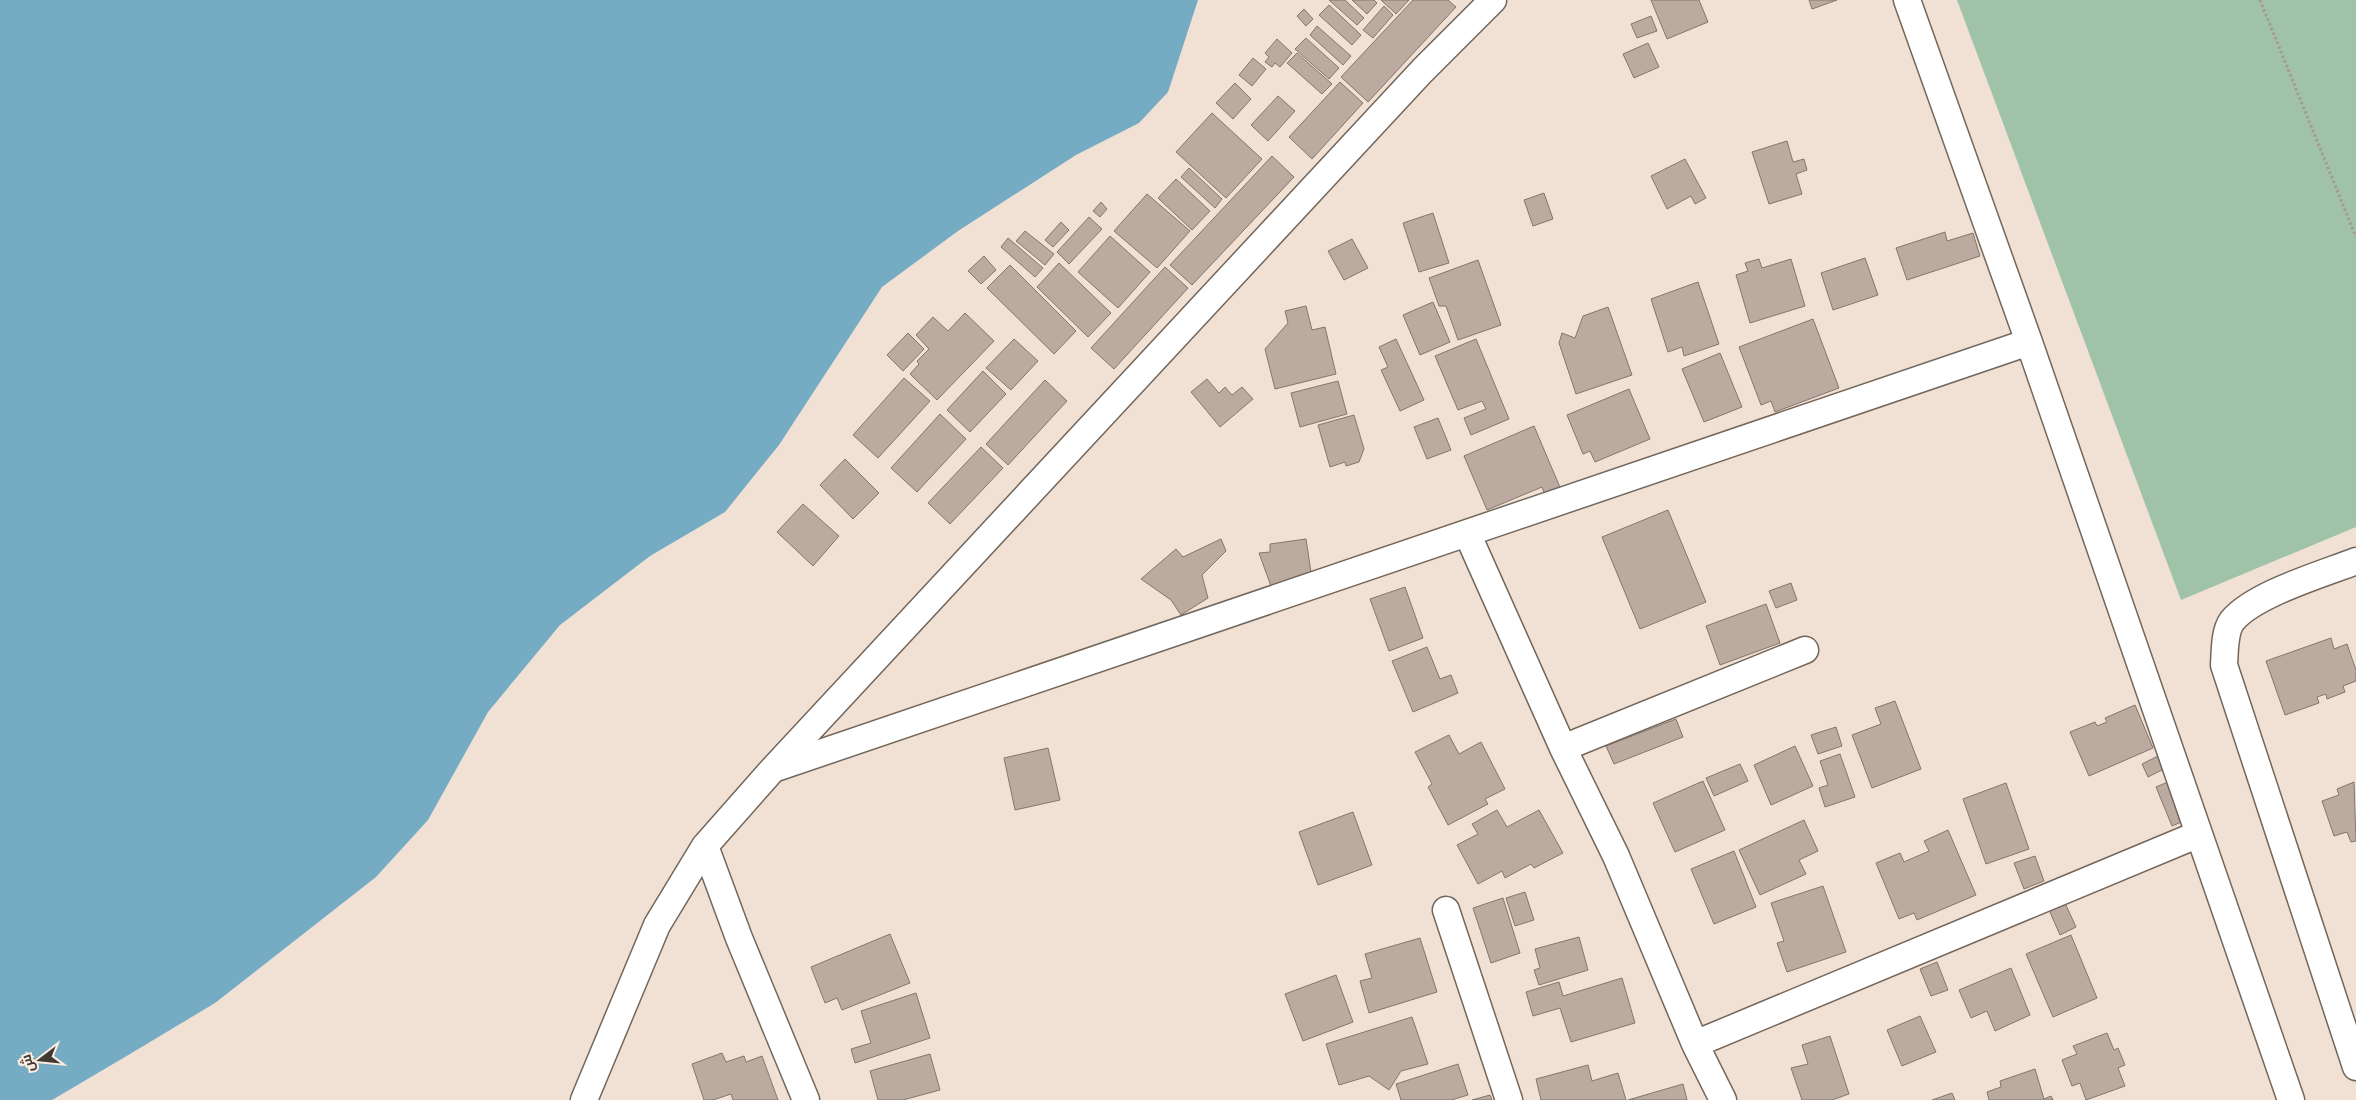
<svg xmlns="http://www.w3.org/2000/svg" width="2356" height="1100" font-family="'PT Sans',Cairo,sans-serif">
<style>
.green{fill:#9fc2a8}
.water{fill:#75abc3}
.building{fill:#baaa9f;stroke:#84766b}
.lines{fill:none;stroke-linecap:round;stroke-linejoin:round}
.minor-casing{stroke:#73665b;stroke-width:29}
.path{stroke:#a59990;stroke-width:3;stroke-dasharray:2.5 2.5;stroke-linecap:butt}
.minor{stroke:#fff;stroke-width:26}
</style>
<rect width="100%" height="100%" fill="#f1e1d5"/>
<path class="green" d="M 1957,0 L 2356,0 L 2356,527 L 2181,600 Z"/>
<path class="water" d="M 0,0 L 1198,0 L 1168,92 L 1139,123 L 1076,155 L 958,231 L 882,287 L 779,445 L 725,512 L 650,556 L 560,625 L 488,712 L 428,820 L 376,877 L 215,1003 L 130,1054 L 52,1100 L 0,1100 Z"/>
<path class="building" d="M 1329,0 L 1345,0 L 1364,18 L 1357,25 Z
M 1352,0 L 1374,0 L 1377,3 L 1367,14 Z
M 1381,0 L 1409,0 L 1396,14 Z
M 1413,0 L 1448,0 L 1456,7 L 1368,102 L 1341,77 Z
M 1651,0 L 1699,0 L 1708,22 L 1667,39 Z
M 1809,0 L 1837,0 L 1812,9 Z
M 1329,5 L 1361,35 L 1352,45 L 1319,15 Z
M 1384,6 L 1393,15 L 1373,38 L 1363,30 Z
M 1304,9 L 1313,19 L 1306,26 L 1297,16 Z
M 1651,16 L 1657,31 L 1637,38 L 1631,24 Z
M 1317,26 L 1351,56 L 1343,65 L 1310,35 Z
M 1306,38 L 1339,68 L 1329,79 L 1295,49 Z
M 1277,39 L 1292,53 L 1280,67 L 1275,63 L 1272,67 L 1265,62 L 1269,57 L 1265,53 Z
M 1648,43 L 1659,67 L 1634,78 L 1623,54 Z
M 1297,53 L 1332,84 L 1322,94 L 1287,63 Z
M 1253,58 L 1266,69 L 1252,86 L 1239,75 Z
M 1340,82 L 1363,103 L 1312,159 L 1289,137 Z
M 1235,83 L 1251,99 L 1233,119 L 1216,103 Z
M 1278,96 L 1295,111 L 1268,141 L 1251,125 Z
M 1212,113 L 1262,159 L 1226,198 L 1176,152 Z
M 1787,141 L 1793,162 L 1804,159 L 1807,170 L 1796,174 L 1802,194 L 1769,204 L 1752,152 Z
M 1272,156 L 1294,177 L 1192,285 L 1170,265 Z
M 1685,159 L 1706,198 L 1695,204 L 1691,196 L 1667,209 L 1651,176 Z
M 1189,168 L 1222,199 L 1215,208 L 1181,177 Z
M 1176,179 L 1210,211 L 1192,230 L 1158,198 Z
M 1544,193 L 1553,219 L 1533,226 L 1524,200 Z
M 1147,194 L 1190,231 L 1157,268 L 1114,231 Z
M 1101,202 L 1107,209 L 1100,217 L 1093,211 Z
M 1433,213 L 1449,263 L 1419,272 L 1403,223 Z
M 1089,217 L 1102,229 L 1069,264 L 1057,252 Z
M 1061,222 L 1069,230 L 1053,247 L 1045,240 Z
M 1025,231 L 1054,254 L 1045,265 L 1016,241 Z
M 1945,232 L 1947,241 L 1973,233 L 1980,256 L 1907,280 L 1896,248 Z
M 1110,236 L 1150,272 L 1118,308 L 1078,272 Z
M 1008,238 L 1043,268 L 1035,277 L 1001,247 Z
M 1352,239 L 1368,268 L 1344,280 L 1328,251 Z
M 984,256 L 996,270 L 981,284 L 968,271 Z
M 1865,258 L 1878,295 L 1833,310 L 1821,273 Z
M 1759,259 L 1762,268 L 1791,259 L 1805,306 L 1750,323 L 1736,275 L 1748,271 L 1745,263 Z
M 1478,260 L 1501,325 L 1458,340 L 1446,306 L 1439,306 L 1429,278 Z
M 1059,263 L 1111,313 L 1088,337 L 1037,287 Z
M 1010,265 L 1076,331 L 1054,354 L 987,288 Z
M 1165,267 L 1188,288 L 1114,369 L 1091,348 Z
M 1698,282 L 1719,344 L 1684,356 L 1682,347 L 1668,352 L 1651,299 Z
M 1433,302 L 1450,342 L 1420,355 L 1403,315 Z
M 1306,306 L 1312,330 L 1325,327 L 1336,374 L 1275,389 L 1265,349 L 1288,323 L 1285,311 Z
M 1608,307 L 1632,375 L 1576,394 L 1559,343 L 1562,333 L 1575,338 L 1583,316 Z
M 965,313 L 994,341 L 937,400 L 910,374 L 919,364 L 917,361 L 929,349 L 916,335 L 933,317 L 948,331 Z
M 1813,319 L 1839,388 L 1775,412 L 1771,401 L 1761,405 L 1739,347 Z
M 908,333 L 924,349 L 903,371 L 887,355 Z
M 1014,339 L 1038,361 L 1011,390 L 986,368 Z
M 1396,339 L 1424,400 L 1400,411 L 1381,370 L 1388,367 L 1379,347 Z
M 1476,339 L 1509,419 L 1471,435 L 1464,418 L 1486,409 L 1482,401 L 1458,410 L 1435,356 Z
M 1720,353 L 1742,407 L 1704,422 L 1682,369 Z
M 983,371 L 1006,394 L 970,432 L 947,410 Z
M 904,378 L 930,401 L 878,458 L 853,435 Z
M 1207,379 L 1219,393 L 1225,387 L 1232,395 L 1242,387 L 1253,399 L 1220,427 L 1191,392 Z
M 1045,380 L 1067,401 L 1008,465 L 986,444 Z
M 1338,381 L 1347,414 L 1300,427 L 1291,393 Z
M 1629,389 L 1650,439 L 1595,462 L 1590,451 L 1583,454 L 1567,415 Z
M 940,414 L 966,439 L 917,492 L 891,468 Z
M 1354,415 L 1364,449 L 1359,462 L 1346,466 L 1345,462 L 1330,467 L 1318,425 Z
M 1438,418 L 1451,450 L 1427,459 L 1414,427 Z
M 1534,426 L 1562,492 L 1546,498 L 1542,487 L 1487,510 L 1464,456 Z
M 981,447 L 1003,468 L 950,524 L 928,503 Z
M 845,459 L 879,493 L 853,519 L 820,485 Z
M 803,504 L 839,536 L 813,566 L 777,532 Z
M 1668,510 L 1706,602 L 1640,629 L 1602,537 Z
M 1221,539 L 1226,551 L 1202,575 L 1208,598 L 1181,615 L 1171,600 L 1141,579 L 1176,549 L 1183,557 Z
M 1306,539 L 1311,572 L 1272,589 L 1259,553 L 1270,552 L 1270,544 Z
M 1791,583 L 1797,600 L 1776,608 L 1769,591 Z
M 1405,587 L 1423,638 L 1389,651 L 1370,599 Z
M 1766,604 L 1780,643 L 1720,665 L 1706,626 Z
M 2331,638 L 2334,649 L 2347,644 L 2356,670 L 2356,681 L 2343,686 L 2345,692 L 2327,699 L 2326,694 L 2317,697 L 2319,703 L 2285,715 L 2266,661 Z
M 1427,647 L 1440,679 L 1451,675 L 1458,693 L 1413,712 L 1392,661 Z
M 1895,701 L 1921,769 L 1872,788 L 1852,735 L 1881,724 L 1875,708 Z
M 2135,705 L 2153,748 L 2089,776 L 2070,732 L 2095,722 L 2097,726 L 2107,722 L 2105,718 Z
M 1676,719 L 1683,737 L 1614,764 L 1606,746 Z
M 1836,727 L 1842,746 L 1818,754 L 1811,735 Z
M 1449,735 L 1459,754 L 1481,742 L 1505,789 L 1485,799 L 1488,804 L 1448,825 L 1428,787 L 1432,784 L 1415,752 Z
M 1795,746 L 1813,786 L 1771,805 L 1754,765 Z
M 1048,748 L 1060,800 L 1015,810 L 1004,758 Z
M 1840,754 L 1855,797 L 1825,807 L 1819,788 L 1828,785 L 1820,761 Z
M 2162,754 L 2168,767 L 2148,777 L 2142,764 Z
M 1740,764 L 1748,781 L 1714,796 L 1706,778 Z
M 2175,779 L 2191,818 L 2172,826 L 2156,787 Z
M 1703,781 L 1725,830 L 1675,852 L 1653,803 Z
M 2354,782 L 2356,841 L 2351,842 L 2347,832 L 2334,836 L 2322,801 L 2339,795 L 2337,789 Z
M 2006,783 L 2029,849 L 1986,864 L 1963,799 Z
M 1497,810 L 1507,827 L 1539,810 L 1563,853 L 1534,868 L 1531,864 L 1505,878 L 1502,871 L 1478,884 L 1457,845 L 1478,834 L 1472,824 Z
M 1353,812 L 1372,865 L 1318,885 L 1299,832 Z
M 1804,820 L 1818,851 L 1799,860 L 1806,874 L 1760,895 L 1739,850 Z
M 1948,830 L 1976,895 L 1917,920 L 1914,913 L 1899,919 L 1876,863 L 1900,853 L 1904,862 L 1929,851 L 1924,841 Z
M 1734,851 L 1756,907 L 1714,924 L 1691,869 Z
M 2035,856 L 2044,881 L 2024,889 L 2014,863 Z
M 1823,886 L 1846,952 L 1787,972 L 1777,943 L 1784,941 L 1771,903 Z
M 1525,892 L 1534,920 L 1515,926 L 1506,898 Z
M 1503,898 L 1520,953 L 1491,963 L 1473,908 Z
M 2065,903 L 2076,927 L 2060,935 L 2049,910 Z
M 890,934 L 910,983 L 842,1010 L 837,998 L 825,1003 L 811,967 Z
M 2071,935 L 2097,998 L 2053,1017 L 2026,954 Z
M 1579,937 L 1588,970 L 1539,985 L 1534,970 L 1540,968 L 1535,949 Z
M 1420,938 L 1437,992 L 1369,1013 L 1360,981 L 1372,978 L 1365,954 Z
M 1937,962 L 1948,990 L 1931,996 L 1920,969 Z
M 2011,968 L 2030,1015 L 1995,1031 L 1987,1011 L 1971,1018 L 1959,990 Z
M 1336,975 L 1353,1022 L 1303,1041 L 1285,994 Z
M 1622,978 L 1635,1023 L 1571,1042 L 1560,1008 L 1533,1016 L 1526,992 L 1559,982 L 1563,996 Z
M 916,993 L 930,1038 L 855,1063 L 851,1049 L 871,1043 L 861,1011 Z
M 1920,1016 L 1936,1052 L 1902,1066 L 1887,1030 Z
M 1412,1017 L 1428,1064 L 1401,1071 L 1389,1090 L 1369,1076 L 1339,1085 L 1326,1044 Z
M 2107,1033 L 2114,1050 L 2118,1048 L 2125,1065 L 2118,1068 L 2125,1086 L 2086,1100 L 2080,1083 L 2072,1086 L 2062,1060 L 2077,1054 L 2073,1046 Z
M 1830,1036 L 1849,1094 L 1832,1100 L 1802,1100 L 1791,1068 L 1808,1064 L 1802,1045 Z
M 722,1053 L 726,1062 L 744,1056 L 746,1062 L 762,1056 L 778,1100 L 733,1100 L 731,1094 L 713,1100 L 704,1100 L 692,1064 Z
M 930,1054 L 940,1090 L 903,1100 L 878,1100 L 870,1071 Z
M 1458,1064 L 1468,1095 L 1451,1100 L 1401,1100 L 1396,1084 Z
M 1588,1065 L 1592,1081 L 1618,1073 L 1626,1100 L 1541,1100 L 1536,1079 Z
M 2035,1069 L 2044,1099 L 2051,1096 L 2053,1100 L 1989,1100 L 1987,1092 L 2001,1087 L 2000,1081 Z
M 1683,1084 L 1687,1100 L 1628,1100 Z
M 1952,1093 L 1955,1100 L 1932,1100 Z
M 1490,1095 L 1492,1100 L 1472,1100 Z"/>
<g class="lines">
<g class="minor-casing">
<path id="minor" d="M 1907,0 L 2029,342 L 2291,1100
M 1467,533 L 1563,748 L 1616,856 L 1695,1044 L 1723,1100
M 2356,561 C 2323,574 2254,594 2232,621 C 2224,632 2225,652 2224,665 L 2356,1067
M 1563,748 L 1805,650
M 776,768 L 2029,342
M 705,846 L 739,938 L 806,1100
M 1446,910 L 1509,1100
M 1695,1044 L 2199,834
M 584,1100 L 657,925 L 705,846 L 773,769 L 1422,71 L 1493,0"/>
</g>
<path class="path" d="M 2260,0 L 2356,237"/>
<use href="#minor" class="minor"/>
</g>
<g transform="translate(40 1060) rotate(254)" stroke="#feeee2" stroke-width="4" paint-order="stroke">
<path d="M0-4L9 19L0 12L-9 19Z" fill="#403a35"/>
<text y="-8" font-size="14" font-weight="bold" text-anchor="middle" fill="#403a35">ش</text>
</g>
</svg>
